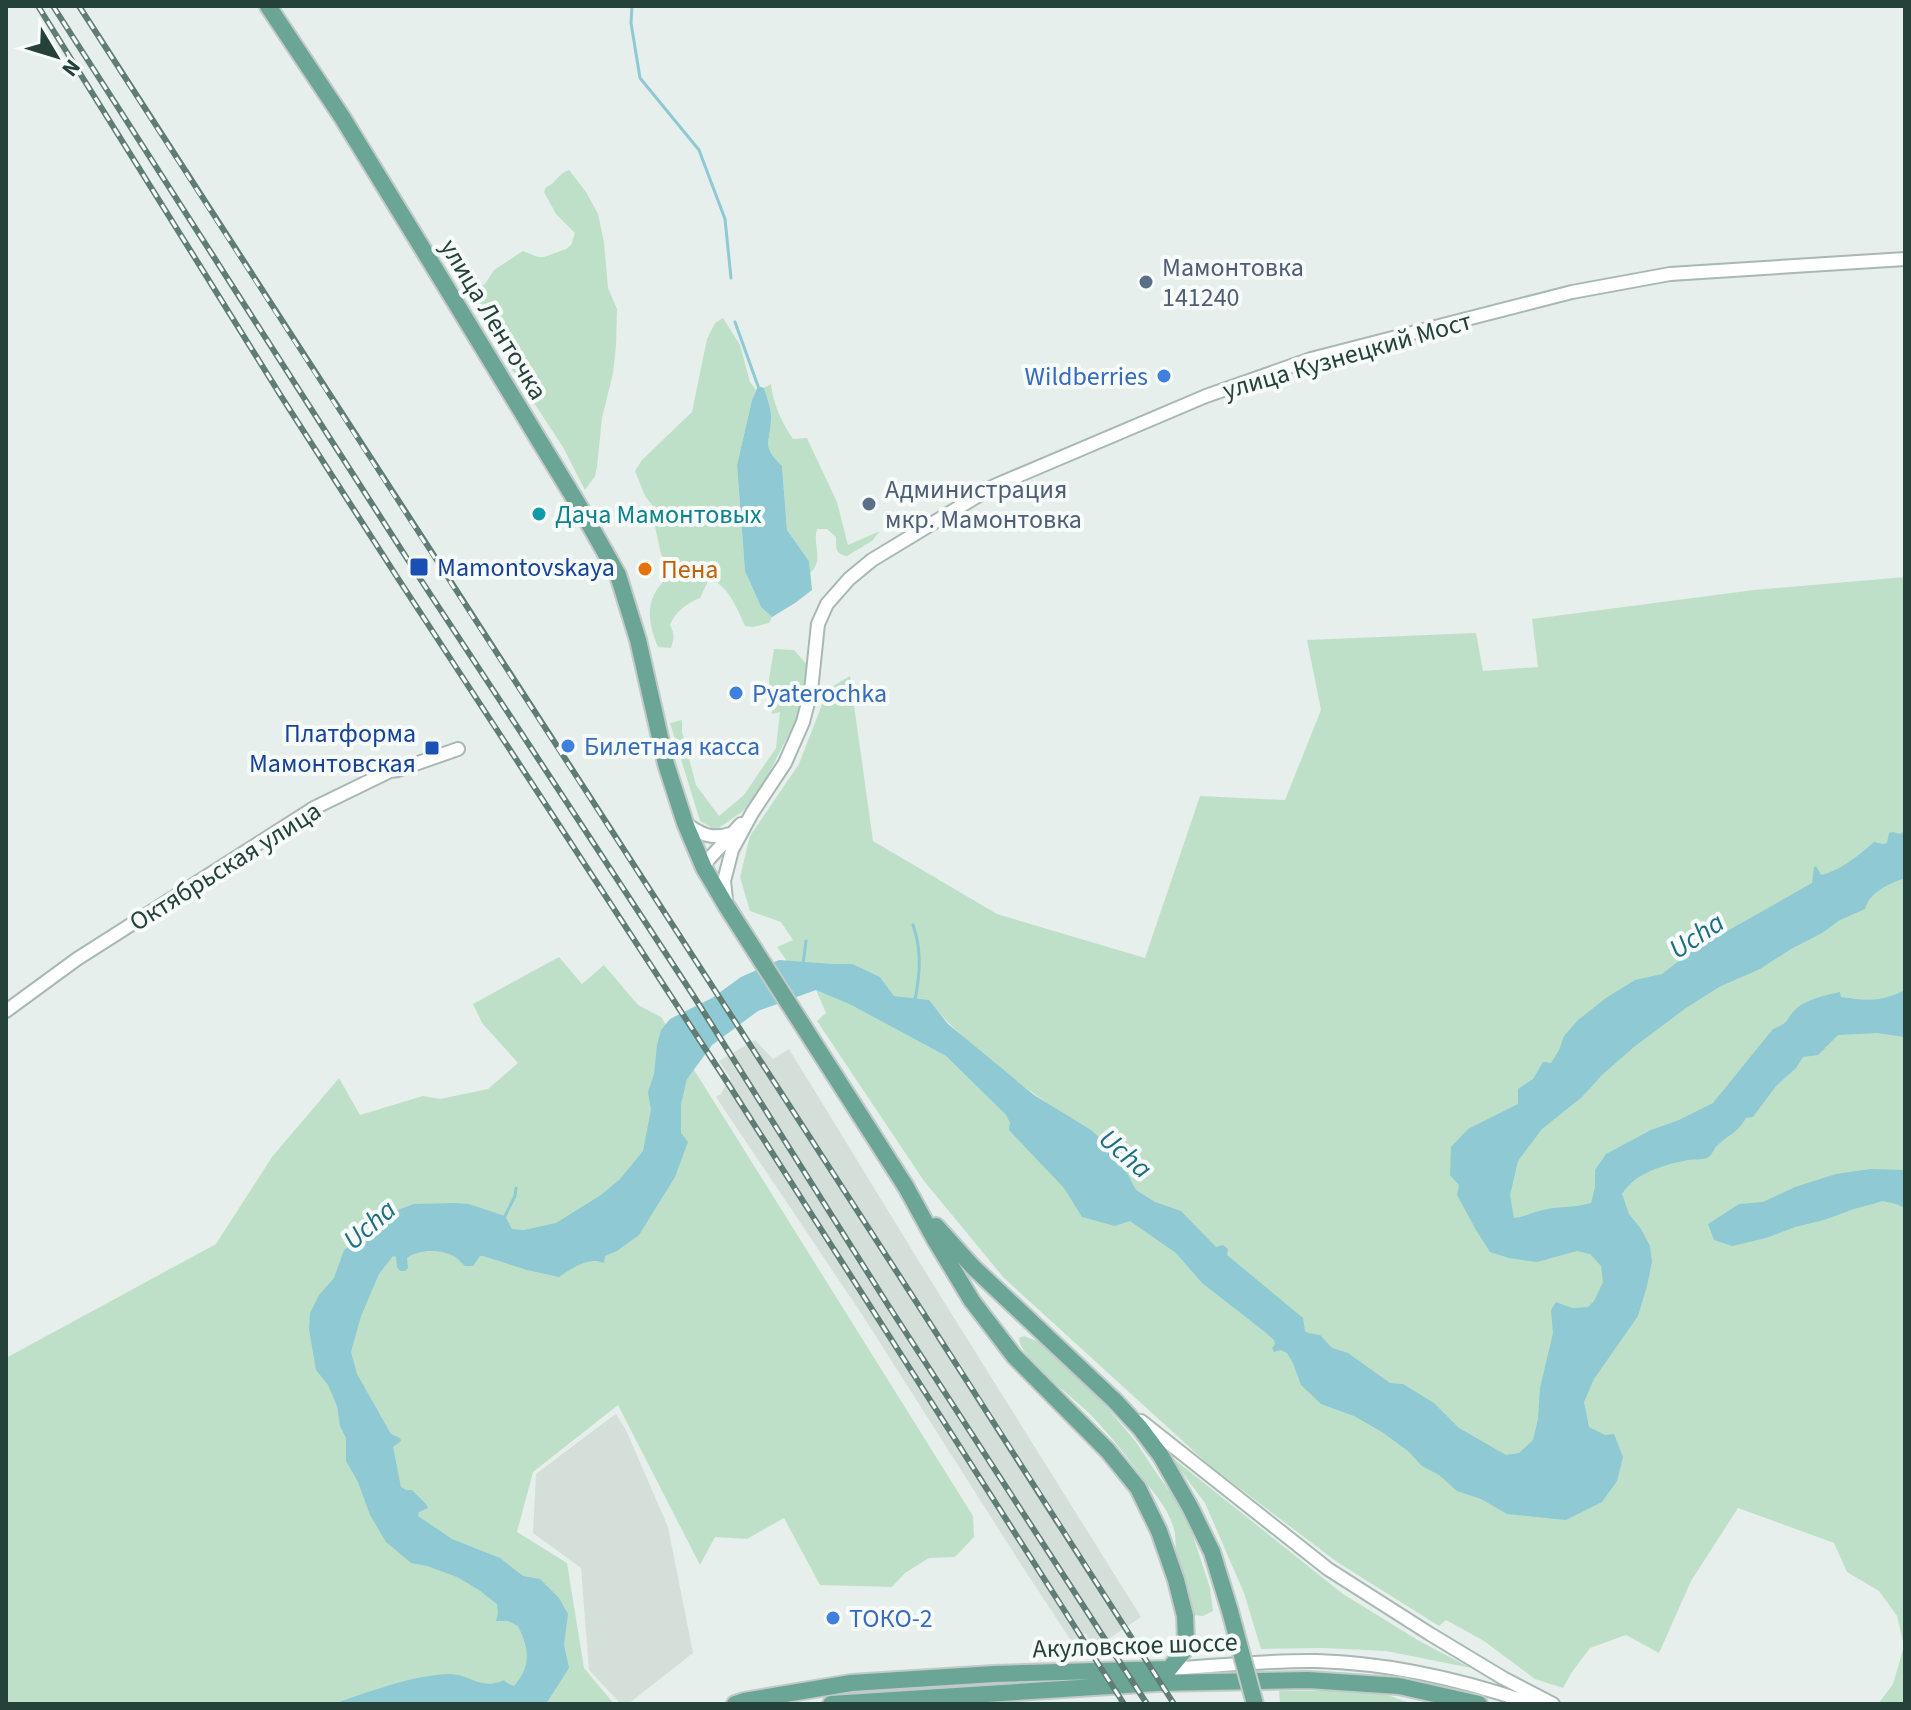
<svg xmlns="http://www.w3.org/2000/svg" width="1911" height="1710" font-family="'Source Sans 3',sans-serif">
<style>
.built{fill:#d4dfda}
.green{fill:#bfe0c8}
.water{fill:#8ec9d4}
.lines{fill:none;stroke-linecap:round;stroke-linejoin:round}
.stream{stroke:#8ec9d4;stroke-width:3}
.minor-casing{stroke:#a8b8b2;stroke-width:16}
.major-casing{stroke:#c2cac8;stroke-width:20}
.minor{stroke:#fff;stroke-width:12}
.major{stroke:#6aa596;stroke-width:16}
.rail-casing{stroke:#5f7d75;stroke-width:6}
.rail{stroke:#f7fbf9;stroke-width:3;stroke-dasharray:9;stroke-linecap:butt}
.major-bridge-casing{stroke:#c2cac8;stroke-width:20;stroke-linecap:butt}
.major-bridge{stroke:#6aa596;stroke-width:16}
.service-dot{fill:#5c6f8a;stroke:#f7fbf9;stroke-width:3}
.shop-dot{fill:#3f7fe0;stroke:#f7fbf9;stroke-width:3}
.culture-dot{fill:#0f9aa8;stroke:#f7fbf9;stroke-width:3}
.transit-dot{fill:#1a4fb4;stroke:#f7fbf9;stroke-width:3}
.food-dot{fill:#e8710a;stroke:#f7fbf9;stroke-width:3}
.labels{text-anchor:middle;stroke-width:8;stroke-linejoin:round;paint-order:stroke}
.service-label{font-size:26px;fill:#4e5e75;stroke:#f7fbf9;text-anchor:start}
.street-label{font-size:26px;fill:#24423a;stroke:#f7fbf9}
.shop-label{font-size:26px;fill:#366cbe;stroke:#f7fbf9;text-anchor:start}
.culture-label{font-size:26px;fill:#0d838f;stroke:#f7fbf9;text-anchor:start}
.transit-label{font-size:26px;fill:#164399;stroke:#f7fbf9;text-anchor:start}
.food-label{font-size:26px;fill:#c56008;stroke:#f7fbf9;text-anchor:start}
.water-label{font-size:28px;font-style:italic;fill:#1c6f80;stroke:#f7fbf9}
</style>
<rect width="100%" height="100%" fill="#e6efeb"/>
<path class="built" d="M 755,1040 L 773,1059 L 789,1049 L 931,1281 L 1141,1617 L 1095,1648 L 1085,1633 L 1072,1642 L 1024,1569 L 863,1316 L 716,1097 L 721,1094 L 727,1082 L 731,1079 L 719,1061 Z
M 616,1414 L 626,1430 L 668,1527 L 693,1653 L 628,1704 L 621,1704 L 589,1670 L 581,1568 L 533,1533 L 536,1474 L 598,1427 Z"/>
<path class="green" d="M 569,170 L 586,192 L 598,214 L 604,242 L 608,288 L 617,309 L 616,346 L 613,373 L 602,418 L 597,467 L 595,476 L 585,490 L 563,447 L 509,365 L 471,294 L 485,284 L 494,270 L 523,251 L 538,257 L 544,257 L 566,249 L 571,245 L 575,233 L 556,214 L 544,192 L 546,187 C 556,184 558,173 569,170 Z
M 723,318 L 740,345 L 750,382 L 756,390 L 752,400 L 737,465 L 745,571 L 761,607 L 772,617 L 769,623 L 753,627 L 745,626 C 737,609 728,584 709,579 L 700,598 C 687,603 675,612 670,625 C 675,634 674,639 671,648 L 658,647 C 646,617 645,598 669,576 L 669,567 L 661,554 L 653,517 L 652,505 L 645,496 L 635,471 L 642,460 L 692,412 L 707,339 L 715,323 Z
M 771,384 C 773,404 782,423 793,439 L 807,438 L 837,502 L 848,545 L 880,531 L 872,541 L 847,556 C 835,554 836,548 836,537 L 827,529 L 817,529 C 812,546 825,559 810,573 L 809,561 L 787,530 L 782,466 C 761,445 770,445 771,420 C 772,410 767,398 764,388 Z
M 1905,577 L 1905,1704 L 1878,1704 L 1893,1684 L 1904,1646 L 1897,1616 L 1879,1591 L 1847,1572 L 1834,1543 L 1738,1508 L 1691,1581 L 1659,1653 L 1626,1635 L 1590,1648 L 1572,1672 L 1563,1688 L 1535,1679 L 1484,1641 L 1446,1620 L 1439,1626 L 1337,1562 L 1209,1465 L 1004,1278 L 924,1181 L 817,1021 L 826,1013 L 816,990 L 851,1005 L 946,1056 L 1006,1115 L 1010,1123 L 1073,1120 C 1024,1089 966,1046 929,1001 L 894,996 L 880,977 L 853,964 L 833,964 L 787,961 L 777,947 L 793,940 L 781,922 L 750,911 L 740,877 L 750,836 L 799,764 L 828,689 L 850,676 L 873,841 L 997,914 L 1145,958 L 1200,796 L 1285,800 L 1321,710 L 1307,640 L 1476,633 L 1483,671 L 1538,667 L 1532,619 L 1754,590 Z
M 774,649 L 794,650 L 809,667 L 797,718 L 763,785 L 743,811 L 716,830 L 700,821 L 670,723 L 682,720 L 682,732 L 696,785 L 719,816 L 744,795 L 776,748 L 780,712 L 772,714 L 769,679 Z
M 559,957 L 582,984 L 604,965 L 638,1005 L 661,1017 L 973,1516 L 974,1537 L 955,1557 L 929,1558 L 905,1573 L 892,1587 L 820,1585 L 784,1518 L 747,1539 L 715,1537 L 700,1565 L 618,1405 L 533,1472 L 517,1532 L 567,1563 L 584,1668 L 614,1704 L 6,1704 L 6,1358 L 216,1244 L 272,1157 L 339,1078 L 360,1115 L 423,1096 L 440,1099 L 488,1089 L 518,1063 L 482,1023 L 473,1004 Z
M 1024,1336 L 1039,1342 L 1057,1357 L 1106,1406 L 1136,1442 L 1155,1471 L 1177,1502 L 1192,1533 L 1210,1588 L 1213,1611 L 1203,1616 L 1193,1615 C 1189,1593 1182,1572 1176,1550 C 1175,1542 1176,1533 1173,1526 C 1168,1510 1157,1496 1147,1484 C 1129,1459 1110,1435 1089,1413 C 1073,1397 1019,1358 1019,1338 Z
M 1169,1455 L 1343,1594 L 1421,1642 L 1471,1668 L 1386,1651 L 1323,1648 L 1261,1649 L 1244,1593 L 1205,1503 Z
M 1279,1691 L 1377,1691 L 1412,1704 L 1280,1704 Z"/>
<path class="water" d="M 758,386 L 764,388 C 767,398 772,410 771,420 C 770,445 761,445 782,466 L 787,530 L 809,561 L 812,590 L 795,603 L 772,617 L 761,607 L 745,571 L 737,465 L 752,400 Z
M 1905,831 L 1905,878 C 1888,884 1870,892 1865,909 L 1840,920 L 1822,933 L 1791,949 L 1760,969 L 1719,987 L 1686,1008 L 1634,1047 L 1602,1075 L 1582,1097 L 1542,1129 L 1518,1161 L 1510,1195 L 1514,1218 C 1524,1217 1531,1213 1539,1211 C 1556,1206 1574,1208 1591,1203 L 1595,1187 L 1595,1170 L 1606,1154 L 1651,1130 L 1679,1120 L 1713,1103 L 1773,1029 C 1791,1022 1785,1019 1797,1008 C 1808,999 1826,995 1840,992 L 1841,997 C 1867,1001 1882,1002 1905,990 L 1905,1037 L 1877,1033 L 1838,1035 L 1818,1055 L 1803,1057 L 1796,1068 L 1776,1086 L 1753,1117 L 1746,1118 C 1736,1134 1731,1133 1719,1144 C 1713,1148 1714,1154 1707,1158 C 1701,1160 1694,1159 1688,1160 C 1664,1165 1636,1172 1622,1194 L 1629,1214 L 1641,1229 L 1650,1246 L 1652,1262 L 1647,1286 L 1638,1316 L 1594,1379 L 1584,1402 L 1589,1427 L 1605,1435 L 1614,1434 L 1623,1457 L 1617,1481 L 1602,1502 L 1566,1520 L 1507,1514 L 1481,1499 L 1457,1491 L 1439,1475 L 1422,1466 L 1408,1451 L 1382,1432 L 1354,1416 L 1321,1404 L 1301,1385 L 1293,1363 L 1287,1353 L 1281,1350 L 1274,1352 L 1272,1348 L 1275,1344 L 1274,1340 L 1265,1332 L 1202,1283 L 1176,1253 L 1130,1221 L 1115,1226 L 1082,1217 L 1064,1188 L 1009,1130 L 1010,1123 L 1006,1115 L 946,1056 L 851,1005 L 816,990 L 758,1011 L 712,1045 L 687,1079 L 681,1104 L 681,1133 L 688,1142 L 675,1177 L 639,1235 L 617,1251 L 605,1256 L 604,1263 C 589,1256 572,1268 559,1277 L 527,1270 L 483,1256 L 480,1256 L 473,1266 L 465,1266 C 461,1263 459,1259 455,1257 C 441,1249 419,1249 407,1258 L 408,1268 L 405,1271 L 400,1271 L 397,1267 L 396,1257 L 393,1256 L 379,1274 L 361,1316 L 351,1352 L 357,1374 L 391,1434 L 400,1438 L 401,1441 L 393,1447 L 401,1487 L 406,1490 L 412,1490 L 426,1504 L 428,1508 L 419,1512 L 418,1516 L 452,1539 L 500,1558 L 523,1576 L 540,1579 L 559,1598 L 568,1614 L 564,1645 L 569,1668 L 546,1704 L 337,1704 L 341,1701 C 376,1690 413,1675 450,1674 C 469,1674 482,1691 504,1680 L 507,1683 L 514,1686 C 532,1665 529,1649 518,1626 L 508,1621 L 496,1621 L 498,1613 L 497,1604 L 479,1590 L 457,1577 L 427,1566 L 411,1563 L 386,1542 L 370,1515 L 358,1482 L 346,1461 L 346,1438 L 340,1426 L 337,1406 L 328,1385 L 316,1370 L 309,1329 L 310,1313 L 319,1295 L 334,1278 L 344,1250 L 389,1213 L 414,1204 L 455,1203 L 469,1204 L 505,1216 L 512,1229 L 524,1230 L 556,1223 L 601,1195 L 620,1179 L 643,1151 L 651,1110 L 648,1092 L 654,1074 L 657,1045 L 661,1030 L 670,1019 L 712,998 L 741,977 L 779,960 L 833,964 L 853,964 L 880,977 L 894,996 L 929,1000 L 948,1024 L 1034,1095 L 1091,1130 L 1117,1154 L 1136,1190 L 1155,1202 L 1181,1211 L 1216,1247 L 1223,1245 L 1228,1249 L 1227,1255 L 1303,1318 L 1305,1331 L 1308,1333 L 1320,1335 L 1332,1348 L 1348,1353 L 1390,1383 L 1403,1384 L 1434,1403 L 1459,1428 L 1506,1455 L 1519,1453 L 1533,1440 L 1538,1419 L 1540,1388 L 1553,1333 L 1551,1310 L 1556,1302 L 1572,1308 L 1588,1307 L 1594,1301 L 1603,1282 L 1601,1266 L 1590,1254 L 1577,1251 L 1537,1262 L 1509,1258 L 1490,1252 L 1476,1230 L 1457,1195 L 1459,1185 L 1450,1175 L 1451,1147 L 1468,1129 L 1518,1104 L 1518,1089 L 1533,1079 L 1543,1062 L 1551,1063 L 1559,1050 L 1564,1036 L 1578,1020 L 1606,998 L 1635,980 L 1662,974 L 1692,951 L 1812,883 L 1814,867 L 1816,866 L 1821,875 C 1838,872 1861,854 1874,842 L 1883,844 L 1887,843 L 1889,833 L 1893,832 L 1900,834 Z
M 1871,1169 L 1905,1170 L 1905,1208 L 1896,1204 L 1883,1201 L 1854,1209 L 1824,1220 L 1795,1227 L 1766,1238 L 1732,1246 L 1714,1240 L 1708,1224 L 1739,1204 L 1763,1202 L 1795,1187 L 1836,1174 Z"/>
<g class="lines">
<path class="stream" d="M 632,6 L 631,23 L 640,78 L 699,150 L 725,219 L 731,278
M 735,322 L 758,386
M 913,925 C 922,950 920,974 915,1000
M 803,964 L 806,941
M 505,1216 L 515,1196 L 516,1188"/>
<g class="minor-casing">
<path id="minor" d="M 685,823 C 700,834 712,840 730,834
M 704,868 L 708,860 L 741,824
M 726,900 L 724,881 L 732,850 L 752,813 L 785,763 L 803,722 L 811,691 L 818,624 L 827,604 L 849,579 L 872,560 L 994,486 L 1206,396 L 1311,359 L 1572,292 L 1670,274 L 1905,259
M 6,1011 L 77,959 L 314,808 L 390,771 L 398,770 L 458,749
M 1141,1421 L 1328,1569 L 1430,1634 L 1503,1678 L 1553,1704
M 1169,1669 C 1218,1666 1268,1660 1317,1661 C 1391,1663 1463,1680 1533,1704"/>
</g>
<g class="major-casing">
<path id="major" d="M 268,6 L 342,117 L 443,282 L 579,506 L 618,575 L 638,640 L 666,764 L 685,823 L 704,868 L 727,907 L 906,1187 L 934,1238 L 972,1301 L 1014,1356 L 1108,1451 L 1138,1488 L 1159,1531 L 1176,1580 L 1185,1616 L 1186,1640 L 1183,1652 L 1169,1669 L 994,1674 L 851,1683 L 744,1701 L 735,1704
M 936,1226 L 973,1267 L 1115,1401 L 1140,1428 L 1161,1456 L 1190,1507 L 1212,1552 L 1230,1611
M 831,1704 L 1157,1683 L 1308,1680 L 1399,1686 L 1479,1704"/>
</g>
<use href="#minor" class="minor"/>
<use href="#major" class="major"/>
<g class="rail-casing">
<path id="rail" d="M 38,6 L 281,396 L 399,580 L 727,1082 L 1124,1704
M 53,6 L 415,571 L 693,995 L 888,1305 L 1147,1704
M 79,6 C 442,573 812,1136 1174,1704"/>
</g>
<use href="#rail" class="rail"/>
<g class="major-bridge-casing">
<path id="major-bridge" d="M 1230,1611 L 1255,1704"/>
</g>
<use href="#major-bridge" class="major-bridge"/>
</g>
<g class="service-dot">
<circle cx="1146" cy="282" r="8"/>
<circle cx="869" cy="504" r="8"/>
</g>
<g class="shop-dot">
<circle cx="1164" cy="376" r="8"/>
<circle cx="736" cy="693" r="8"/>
<circle cx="568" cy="746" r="8"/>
<circle cx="833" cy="1618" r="8"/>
</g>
<circle class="culture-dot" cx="539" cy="514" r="8"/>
<g class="transit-dot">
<rect x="409" y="557" width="20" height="20" rx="4"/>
<rect x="424" y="740" width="16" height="16" rx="4"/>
</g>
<circle class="food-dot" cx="645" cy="569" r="8"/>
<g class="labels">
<g class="service-label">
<text x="1162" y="276">Мамонтовка<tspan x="1162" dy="30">141240</tspan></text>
<text x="885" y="498">Администрация<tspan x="885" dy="30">мкр. Мамонтовка</tspan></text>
</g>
<g class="street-label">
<text transform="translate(494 319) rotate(59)" y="9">улица Ленточка</text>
<text transform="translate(1347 355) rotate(-16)" y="9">улица Кузнецкий Мост</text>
<text transform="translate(225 866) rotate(-32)" y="9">Октябрьская улица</text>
<text transform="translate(1135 1645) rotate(-2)" y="9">Акуловское шоссе</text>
</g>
<g class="shop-label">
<text x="1148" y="385" text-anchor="end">Wildberries</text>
<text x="752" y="702">Pyaterochka</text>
<text x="584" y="755">Билетная касса</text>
<text x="849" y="1627">ТОКО-2</text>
</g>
<g class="culture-label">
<text x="555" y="523">Дача Мамонтовых</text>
</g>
<g class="transit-label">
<text x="437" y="576">Mamontovskaya</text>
<text x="416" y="742" text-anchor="end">Платформа<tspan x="416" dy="30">Мамонтовская</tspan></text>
</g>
<g class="food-label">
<text x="661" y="578">Пена</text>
</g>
<g class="water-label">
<text transform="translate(1696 935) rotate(-34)" y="10">Ucha</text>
<text transform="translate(1126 1153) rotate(41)" y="10">Ucha</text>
<text transform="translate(369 1224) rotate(-41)" y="10">Ucha</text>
</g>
</g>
<rect width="1911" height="1710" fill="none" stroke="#24423a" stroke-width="16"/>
<g transform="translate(56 56) rotate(128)" stroke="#f7fbf9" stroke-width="6" paint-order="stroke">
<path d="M0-6L14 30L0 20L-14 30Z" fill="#24423a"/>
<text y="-12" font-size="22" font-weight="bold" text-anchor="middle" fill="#24423a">N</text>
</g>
</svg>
